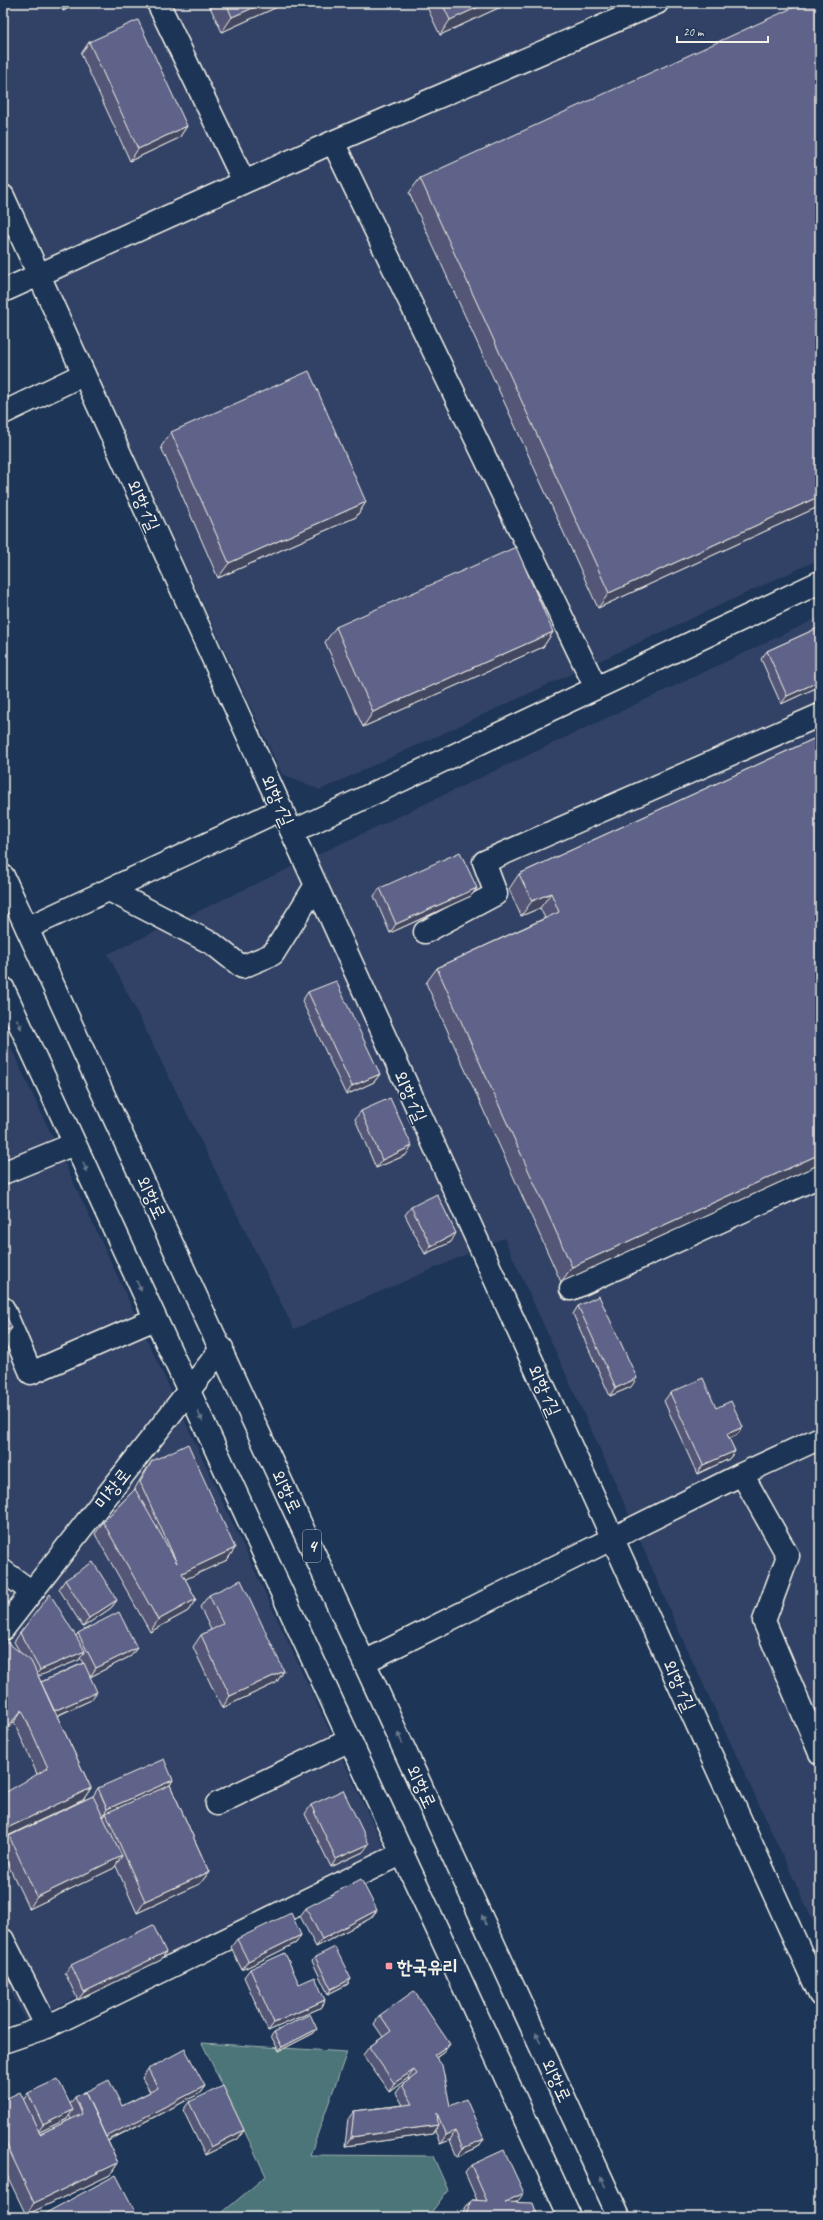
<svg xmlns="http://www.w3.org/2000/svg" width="823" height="2220" font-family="Caveat,'Poor Story',sans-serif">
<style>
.built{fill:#314366}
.green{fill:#4b7479;stroke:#a0b2b0}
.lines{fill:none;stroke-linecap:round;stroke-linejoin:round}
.minor-casing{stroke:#f4f1e8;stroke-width:25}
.major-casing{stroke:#f4f1e8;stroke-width:25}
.minor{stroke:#1d3557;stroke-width:22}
.major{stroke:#1d3557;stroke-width:22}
.wall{fill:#525676;stroke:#f4f1e8;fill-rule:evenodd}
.shaded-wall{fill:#424660;stroke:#f4f1e8}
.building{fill:#5f6489;stroke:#f4f1e8}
.oneway{fill:#68778a}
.poi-dot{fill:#ff9aa2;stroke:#1d3557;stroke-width:1.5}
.labels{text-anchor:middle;stroke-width:3.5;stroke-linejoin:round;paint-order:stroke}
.shield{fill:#1d3557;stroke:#b4b9bc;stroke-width:1}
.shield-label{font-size:18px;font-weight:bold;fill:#f4f1e8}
.street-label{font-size:19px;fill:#f4f1e8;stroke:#1d3557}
.poi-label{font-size:19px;font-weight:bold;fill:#f4f1e8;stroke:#1d3557;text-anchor:start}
</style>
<rect width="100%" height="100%" fill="#1d3557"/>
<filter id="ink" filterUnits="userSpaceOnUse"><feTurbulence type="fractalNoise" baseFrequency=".025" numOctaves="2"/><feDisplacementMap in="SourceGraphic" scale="8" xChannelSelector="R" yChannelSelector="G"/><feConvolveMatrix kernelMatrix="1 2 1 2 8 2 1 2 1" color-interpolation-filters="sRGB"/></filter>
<g filter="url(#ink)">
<path class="built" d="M 3,3 L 820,3 L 820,559 L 320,790 L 282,774 L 3,173 Z
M 820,617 L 820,1936 L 681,1636 L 614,1480 L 504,1238 L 294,1329 L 108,954 Z
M 3,1031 L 386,1852 L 26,2021 L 3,1976 Z"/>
<path class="green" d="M 202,2043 L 347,2052 L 310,2155 L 433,2156 L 448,2190 L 428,2217 L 217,2217 L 266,2176 Z"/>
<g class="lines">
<g class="minor-casing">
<path id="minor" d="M 158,3 L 244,182
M 333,142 L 596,688
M 3,196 L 820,1995
M 3,291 L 333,142 L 657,3
M 3,413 L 84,374
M 292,832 L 820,582
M 109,890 L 213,944 L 242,967 L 273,954 L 316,885
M 27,928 L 282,809
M 425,932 L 496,894 L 484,862 L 820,715
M 3,1173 L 74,1144
M 571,1289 L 820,1176
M 3,1308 L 31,1373 L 155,1319
M 742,1474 L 788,1556 L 764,1621 L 820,1753
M 3,1571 L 32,1592
M 3,1629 L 222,1348
M 366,1661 L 742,1474 L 820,1438
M 217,1804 L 350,1740
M 3,1940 L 47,2027
M 3,2042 L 47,2027 L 403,1853"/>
</g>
<g class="major-casing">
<path id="major" d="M 3,876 L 619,2217
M 3,988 L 570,2217"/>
</g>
<use href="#minor" class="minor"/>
<use href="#major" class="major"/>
</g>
<path class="wall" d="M 59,3 L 79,3 L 63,11 Z
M 208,3 L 286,3 L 222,32 Z
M 425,3 L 509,3 L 440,35 Z
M 89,42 L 187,126 L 179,138 L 130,161 L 81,54 Z
M 420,178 L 820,506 L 598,608 L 409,193 Z
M 171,432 L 366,502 L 356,517 L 218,578 L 161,447 Z
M 336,627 L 553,632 L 543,647 L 363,727 L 325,642 Z
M 820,627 L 820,686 L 781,704 L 761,659 L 767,651 Z
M 820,736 L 820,1164 L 561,1282 L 426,983 L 437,968 L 545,918 L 540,908 L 521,916 L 509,889 L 519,874 Z
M 380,888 L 477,888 L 471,896 L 390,933 L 374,896 Z
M 308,992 L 380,1074 L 374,1082 L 346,1095 L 302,1001 Z
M 361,1111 L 406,1155 L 376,1168 L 355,1119 Z
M 411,1207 L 451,1242 L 425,1254 L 405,1215 Z
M 578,1306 L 631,1387 L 610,1396 L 573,1314 Z
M 670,1393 L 716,1408 L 743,1427 L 737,1435 L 729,1439 L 735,1451 L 729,1459 L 697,1474 L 664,1401 Z
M 152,1461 L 235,1548 L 227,1560 L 185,1579 L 196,1599 L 188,1611 L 150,1632 L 95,1534 L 103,1522 L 134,1490 L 144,1473 Z
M 65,1580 L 117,1600 L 111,1608 L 83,1627 L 59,1589 Z
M 209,1595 L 284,1671 L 276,1683 L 222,1708 L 193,1647 L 201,1635 L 211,1630 L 200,1607 Z
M 20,1633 L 76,1636 L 78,1633 L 131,1656 L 90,1677 L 91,1700 L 57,1716 L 91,1788 L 83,1800 L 37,1774 L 14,1722 L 20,1652 L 14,1642 ZM 80,1658 L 83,1663 L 41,1682 L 38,1676 L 79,1660 Z
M 173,1780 L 170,1785 L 209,1872 L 200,1884 L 137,1913 L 116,1866 L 114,1868 L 29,1909 L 3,1854 L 3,1844 L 9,1836 L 93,1796 L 98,1788 Z
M 311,1805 L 363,1852 L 331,1867 L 305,1814 Z
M 306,1908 L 377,1910 L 371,1918 L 316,1947 L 300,1916 Z
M 301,1935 L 296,1943 L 242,1970 L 231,1947 L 237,1939 Z
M 315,1957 L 348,1984 L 328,1994 L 312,1961 Z
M 161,1960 L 78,2000 L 65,1973 L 71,1965 Z
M 250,1969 L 299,1984 L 325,2000 L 320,2008 L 268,2031 L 244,1977 Z
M 380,2015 L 444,2052 L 436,2058 L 450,2106 L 484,2139 L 478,2147 L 457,2157 L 450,2140 L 440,2144 L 435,2130 L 432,2134 L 345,2146 L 348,2119 L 354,2111 L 403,2105 L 396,2093 L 402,2085 L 409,2080 L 408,2078 L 389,2092 L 363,2055 L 369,2047 L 383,2037 L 374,2024 Z
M 274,2032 L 314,2033 L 279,2051 L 271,2036 Z
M 148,2069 L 205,2086 L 199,2094 L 108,2141 L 118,2163 L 110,2175 L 26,2215 L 3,2167 L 3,2100 L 24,2099 L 28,2093 L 70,2104 L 75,2097 L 122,2106 L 150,2092 L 142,2078 ZM 69,2115 L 71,2119 L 40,2134 L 39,2132 L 67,2119 Z
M 189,2102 L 244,2130 L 238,2139 L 205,2155 L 183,2110 Z
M 471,2165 L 518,2201 L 516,2202 L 538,2217 L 451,2217 L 452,2215 L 463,2215 L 465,2208 L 471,2200 L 477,2200 L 465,2173 Z"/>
<path class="shaded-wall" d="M 68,3 L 79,3 L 63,11 Z
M 264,3 L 286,3 L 222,32 L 232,17 Z
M 487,3 L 509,3 L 440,35 L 450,20 Z
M 187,126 L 179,138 L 130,161 L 138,149 Z
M 820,496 L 820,506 L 598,608 L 609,593 Z
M 366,502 L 356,517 L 218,578 L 229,563 Z
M 553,632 L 543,647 L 363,727 L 373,712 Z
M 820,681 L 820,686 L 781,704 L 787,696 Z
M 477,888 L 471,896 L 390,933 L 396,924 Z
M 551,893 L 540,908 L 521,916 L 532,901 Z
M 380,1074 L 374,1082 L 346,1095 L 352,1086 Z
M 412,1146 L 406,1155 L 376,1168 L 382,1160 Z
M 820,1154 L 820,1164 L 561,1282 L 572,1267 Z
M 456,1233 L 451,1242 L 425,1254 L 431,1246 Z
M 12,1328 L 3,1340 L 3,1332 Z
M 637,1378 L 631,1387 L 610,1396 L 616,1388 Z
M 743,1427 L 737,1435 L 721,1442 L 727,1434 Z
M 735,1451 L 729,1459 L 697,1474 L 703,1465 Z
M 235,1548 L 227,1560 L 173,1585 L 182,1573 Z
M 196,1599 L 188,1611 L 150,1632 L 158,1620 Z
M 117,1600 L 111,1608 L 83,1627 L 89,1618 Z
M 137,1648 L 131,1656 L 90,1677 L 96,1668 Z
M 85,1651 L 79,1660 L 34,1678 L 40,1670 Z
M 284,1671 L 276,1683 L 222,1708 L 230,1696 Z
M 97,1692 L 91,1700 L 49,1719 L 54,1711 Z
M 22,1710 L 14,1722 L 3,1734 L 3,1732 Z
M 173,1780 L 168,1788 L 106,1813 L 104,1817 L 102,1818 L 107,1809 Z
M 91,1788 L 83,1800 L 3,1838 L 3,1830 Z
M 369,1844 L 363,1852 L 331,1867 L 336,1859 Z
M 122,1856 L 114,1868 L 29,1909 L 37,1897 Z
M 209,1872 L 200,1884 L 137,1913 L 145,1901 Z
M 377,1910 L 371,1918 L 316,1947 L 322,1939 Z
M 301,1935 L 296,1943 L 242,1970 L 248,1961 Z
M 166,1952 L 161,1960 L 78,2000 L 84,1992 Z
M 351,1979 L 348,1984 L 328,1994 L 331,1989 Z
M 325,2000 L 320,2008 L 268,2031 L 274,2023 Z
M 317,2029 L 314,2033 L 279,2051 L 282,2047 Z
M 450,2044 L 444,2052 L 428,2063 L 434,2055 Z
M 414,2070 L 408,2078 L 389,2092 L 394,2083 Z
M 205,2086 L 199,2094 L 99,2145 L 105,2137 Z
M 73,2110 L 67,2119 L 37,2133 L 43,2125 Z
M 438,2125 L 432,2134 L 345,2146 L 351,2137 Z
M 244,2130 L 238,2139 L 205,2155 L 211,2147 Z
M 455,2131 L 450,2140 L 440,2144 L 446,2135 Z
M 484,2139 L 478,2147 L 457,2157 L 463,2148 Z
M 118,2163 L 110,2175 L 26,2215 L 34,2203 Z
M 524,2193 L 518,2201 L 500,2210 L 505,2202 Z"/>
<path class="building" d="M 226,3 L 264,3 L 232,17 Z
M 442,3 L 487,3 L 450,20 Z
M 803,3 L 820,3 L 820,496 L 609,593 L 420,178 Z
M 138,20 L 187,126 L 138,149 L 89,42 Z
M 309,371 L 366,502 L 229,563 L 171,432 Z
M 516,547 L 553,632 L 373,712 L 336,627 Z
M 820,627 L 820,681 L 787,696 L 767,651 Z
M 820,736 L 820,1154 L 572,1267 L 437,968 L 559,912 L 551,893 L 532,901 L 519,874 Z
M 460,852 L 477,888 L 396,924 L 380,888 Z
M 336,981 L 380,1074 L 352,1086 L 308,992 Z
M 390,1098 L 412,1146 L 382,1160 L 361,1111 Z
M 437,1194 L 456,1233 L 431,1246 L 411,1207 Z
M 599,1296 L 637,1378 L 616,1388 L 578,1306 Z
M 3,1310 L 12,1328 L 3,1332 Z
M 703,1378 L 716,1408 L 731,1401 L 743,1427 L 727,1434 L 735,1451 L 703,1465 L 670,1393 Z
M 188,1444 L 235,1548 L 182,1573 L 196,1599 L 158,1620 L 103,1522 L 135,1489 L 177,1563 L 140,1482 L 152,1461 Z
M 93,1562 L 117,1600 L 89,1618 L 65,1580 Z
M 241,1580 L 284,1671 L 230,1696 L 201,1635 L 223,1624 L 209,1595 Z
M 50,1594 L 85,1651 L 40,1670 L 20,1633 Z
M 119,1612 L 137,1648 L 96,1668 L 78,1633 Z
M 7,1642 L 31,1661 L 91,1788 L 3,1830 L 3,1794 L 48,1768 L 22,1710 L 3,1732 L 3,1647 Z
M 84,1663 L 97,1692 L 54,1711 L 41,1682 Z
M 164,1759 L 173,1780 L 107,1809 L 98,1788 Z
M 170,1785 L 209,1872 L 145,1901 L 106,1813 Z
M 343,1790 L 369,1844 L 336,1859 L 311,1805 Z
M 93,1796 L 122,1856 L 37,1897 L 9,1836 Z
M 361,1879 L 377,1910 L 322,1939 L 306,1908 Z
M 291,1913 L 301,1935 L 248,1961 L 237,1939 Z
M 153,1925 L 166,1952 L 84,1992 L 71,1965 Z
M 335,1947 L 351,1979 L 331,1989 L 315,1957 Z
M 285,1953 L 299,1984 L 315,1977 L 325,2000 L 274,2023 L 250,1969 Z
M 414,1991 L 450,2044 L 434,2055 L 442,2065 L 450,2106 L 466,2099 L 484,2139 L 463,2148 L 455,2131 L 446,2135 L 437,2113 L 438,2125 L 351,2137 L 354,2111 L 413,2104 L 402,2085 L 417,2074 L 414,2070 L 394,2083 L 369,2047 L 391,2031 L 380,2015 Z
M 310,2014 L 317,2029 L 282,2047 L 274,2032 Z
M 185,2049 L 205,2086 L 106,2137 L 85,2092 L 83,2093 L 109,2080 L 122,2106 L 158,2088 L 148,2069 Z
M 58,2079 L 73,2110 L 43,2125 L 28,2093 Z
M 223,2086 L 244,2130 L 211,2147 L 189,2102 Z
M 20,2092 L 40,2134 L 82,2114 L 75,2097 L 85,2092 L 118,2163 L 34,2203 L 3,2137 L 3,2100 Z
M 504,2150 L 524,2193 L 505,2202 L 533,2203 L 538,2217 L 452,2217 L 452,2215 L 466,2215 L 471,2200 L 487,2201 L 471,2165 Z
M 116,2175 L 138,2217 L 43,2217 L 42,2215 Z"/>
<defs><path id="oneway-solid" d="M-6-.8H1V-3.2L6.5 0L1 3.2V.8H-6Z"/></defs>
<g class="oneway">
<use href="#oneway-solid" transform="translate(19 1024) rotate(65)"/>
<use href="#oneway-solid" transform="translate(85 1167) rotate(65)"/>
<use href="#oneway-solid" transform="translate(139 1286) rotate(65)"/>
<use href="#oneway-solid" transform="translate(200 1416) rotate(65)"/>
<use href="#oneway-solid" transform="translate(400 1738) rotate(-115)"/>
<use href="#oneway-solid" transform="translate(484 1920) rotate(-115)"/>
<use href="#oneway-solid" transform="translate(538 2038) rotate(-115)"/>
<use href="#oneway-solid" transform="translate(603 2182) rotate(-115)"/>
</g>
</g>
<rect class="poi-dot" x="385" y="1962" width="8" height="8" rx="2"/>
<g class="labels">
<rect class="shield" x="303" y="1530" width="18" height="32" rx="3"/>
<g class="shield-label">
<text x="312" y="1552">4</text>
</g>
<g class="street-label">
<text transform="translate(144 505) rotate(66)" y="7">외항1길</text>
<text transform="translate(278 800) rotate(66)" y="7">외항1길</text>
<text transform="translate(411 1096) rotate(66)" y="7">외항1길</text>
<text transform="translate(152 1197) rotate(65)" y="7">외항로</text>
<text transform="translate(545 1390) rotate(66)" y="7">외항1길</text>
<text transform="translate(112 1488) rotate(-52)" y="7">미창로</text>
<text transform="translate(287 1491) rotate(65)" y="7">외항로</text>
<text transform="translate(680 1685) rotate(66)" y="7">외항1길</text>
<text transform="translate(422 1786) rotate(65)" y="7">외항로</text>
<text transform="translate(557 2080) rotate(65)" y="7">외항로</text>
</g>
<g class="poi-label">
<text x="397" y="1973">한국유리</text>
</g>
</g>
<rect width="823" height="2220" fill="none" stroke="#1d3557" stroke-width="16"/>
<rect x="8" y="8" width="807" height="2204" fill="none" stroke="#f4f1e8" stroke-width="1.5" filter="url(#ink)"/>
<path d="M677 36v6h91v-6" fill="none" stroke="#f4f1e8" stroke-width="2"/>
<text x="683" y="36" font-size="12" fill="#f4f1e8" stroke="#1d3557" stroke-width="3" paint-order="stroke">20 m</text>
</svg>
